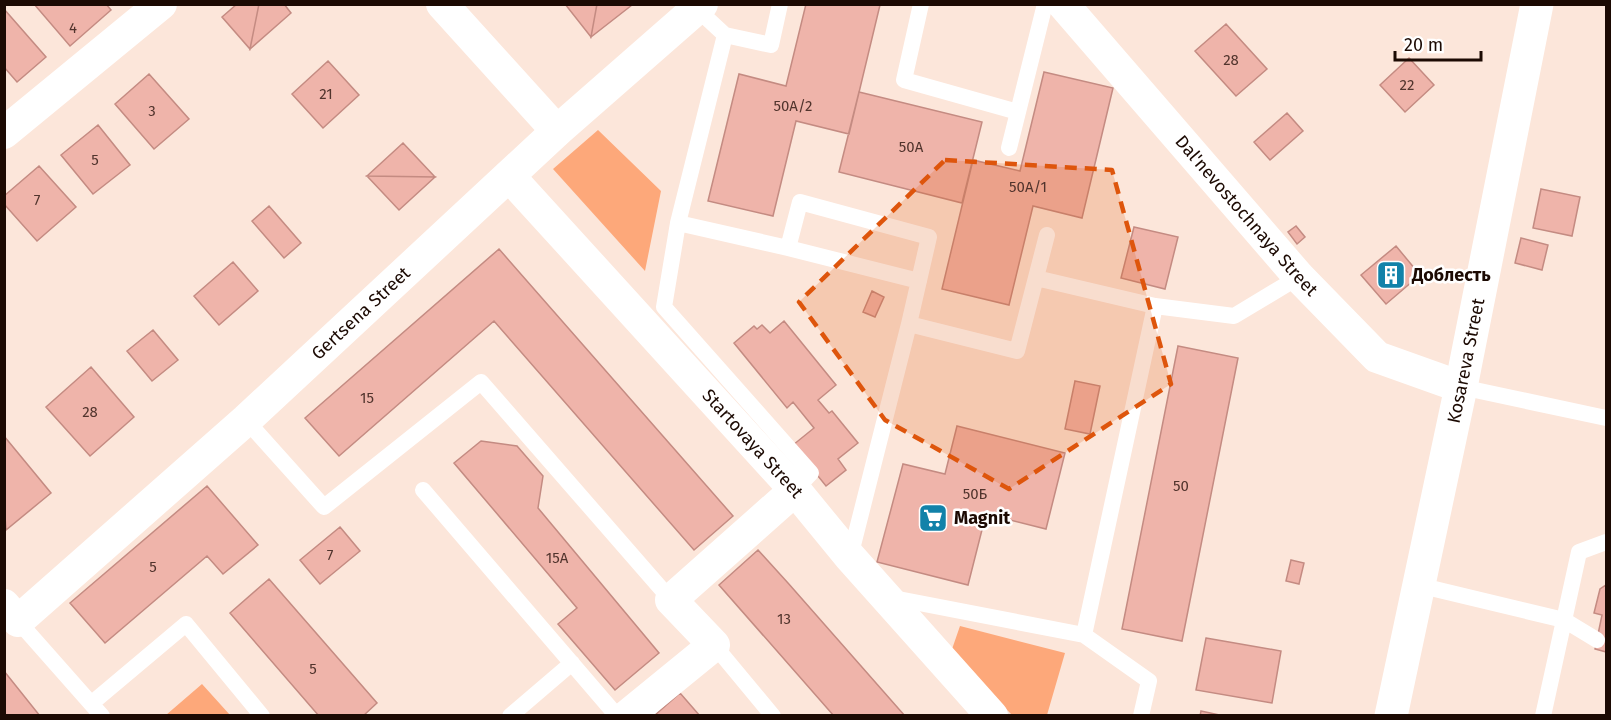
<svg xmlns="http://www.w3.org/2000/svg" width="1611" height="720" font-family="'Fira Sans',sans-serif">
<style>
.green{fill:#fda87a}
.building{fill:#efb4aa;stroke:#c48b82;stroke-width:1.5}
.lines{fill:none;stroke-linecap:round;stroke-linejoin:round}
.service{stroke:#fff;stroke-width:16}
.minor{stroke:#fff;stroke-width:32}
.tertiary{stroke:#fff;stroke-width:33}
.marked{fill:#de550c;fill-opacity:0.2;stroke:#de550c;stroke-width:4.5;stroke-dasharray:12 8;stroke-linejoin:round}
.labels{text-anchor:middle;stroke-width:5;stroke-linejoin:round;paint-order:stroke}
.number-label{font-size:15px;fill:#51342d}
.street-label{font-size:18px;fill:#1c0a03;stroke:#fff}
.poi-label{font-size:18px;font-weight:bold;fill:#1c0a03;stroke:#fff;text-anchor:start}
</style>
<rect width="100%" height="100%" fill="#fce6da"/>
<path class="green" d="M 598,130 L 661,191 L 645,271 L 553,169 Z
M 960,626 L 1065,653 L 1047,715 L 1012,715 L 951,652 Z
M 202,684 L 230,715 L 166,715 Z"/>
<path class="building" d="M 34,4 L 106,4 L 111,10 L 70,46 Z
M 237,4 L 259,4 L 250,49 L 222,17 Z
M 259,4 L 284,4 L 291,13 L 250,49 Z
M 565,4 L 597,4 L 591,37 Z
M 597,4 L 631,4 L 632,5 L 591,37 Z
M 806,4 L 880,5 L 849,134 L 796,121 L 773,216 L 708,201 L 739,74 L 786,86 Z
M 4,9 L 46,57 L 17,82 L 4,67 Z
M 1226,24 L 1267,69 L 1236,96 L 1195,51 Z
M 1409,58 L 1434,85 L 1405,112 L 1380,85 Z
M 328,61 L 359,95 L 323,128 L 292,94 Z
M 1044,72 L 1113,88 L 1082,218 L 1033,206 L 1009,305 L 942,289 L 973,160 L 1020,171 Z
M 149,74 L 189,119 L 154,149 L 115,104 Z
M 859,92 L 982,122 L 962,203 L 839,172 Z
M 1287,113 L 1303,131 L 1270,160 L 1254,142 Z
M 98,125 L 130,165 L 93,194 L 61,155 Z
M 403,143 L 435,177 L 367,176 Z
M 39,166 L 76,207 L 37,241 L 4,204 L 4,196 Z
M 367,176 L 435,177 L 399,210 Z
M 1541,189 L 1580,197 L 1572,236 L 1533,228 Z
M 269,206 L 301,243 L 284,258 L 252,221 Z
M 1296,226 L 1305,237 L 1297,244 L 1288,232 Z
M 1134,227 L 1178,237 L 1165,289 L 1121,278 Z
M 1521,238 L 1548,245 L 1542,270 L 1515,263 Z
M 1396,246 L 1420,275 L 1386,304 L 1361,275 Z
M 499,249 L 733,516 L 694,550 L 494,321 L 339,456 L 305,418 Z
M 233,262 L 258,291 L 219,325 L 194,296 Z
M 872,291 L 884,297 L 875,317 L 863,312 Z
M 784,321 L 836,385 L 818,400 L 829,413 L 832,411 L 858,443 L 838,459 L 846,470 L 826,486 L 793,445 L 814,428 L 793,402 L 787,408 L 734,343 L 754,326 L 757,329 L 762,325 L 770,333 Z
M 153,330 L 178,360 L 152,381 L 127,351 Z
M 1178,346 L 1238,358 L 1182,641 L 1122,629 Z
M 91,367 L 134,417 L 90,456 L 46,407 Z
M 1075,381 L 1100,386 L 1090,434 L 1065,429 Z
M 957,426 L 1065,453 L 1046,529 L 986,514 L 968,585 L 877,562 L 903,464 L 945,474 Z
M 4,436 L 51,493 L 6,530 L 4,504 Z
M 481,441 L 517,446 L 543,476 L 538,508 L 659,653 L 615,690 L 558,624 L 577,608 L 454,463 Z
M 207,486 L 258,545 L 223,574 L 207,556 L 105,643 L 70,603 Z
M 340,527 L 360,551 L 320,584 L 300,560 Z
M 758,550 L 788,583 L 905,716 L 834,716 L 719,585 Z
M 1291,560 L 1304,563 L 1299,584 L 1286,581 Z
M 269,579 L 377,703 L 363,716 L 319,716 L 230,613 Z
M 1606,585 L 1606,652 L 1595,649 L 1602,615 L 1594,613 L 1600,589 Z
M 1206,638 L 1281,651 L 1272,703 L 1196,690 Z
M 4,671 L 40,716 L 4,716 Z
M 680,693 L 700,716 L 654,716 Z
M 1201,711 L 1224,716 L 1200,716 Z"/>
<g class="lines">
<path class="service" d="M 780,4 L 771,45 L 725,35 L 678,223 L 788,248 L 800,202 L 929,237 L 909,324
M 921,4 L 904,80 L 1018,112
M 697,9 L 725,35
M 1009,148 L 1045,4
M 678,223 L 664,307 L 811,473 L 795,490
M 788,248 L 919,281
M 1036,278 L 1155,306 L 1234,316 L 1299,277
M 1461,387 L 1606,418
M 246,420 L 324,507 L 481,382 L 671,600
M 423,490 L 617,716
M 850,557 L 909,324 L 1017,351 L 1047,235
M 1418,585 L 1564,620 L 1597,640
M 888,597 L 1084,635
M 18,621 L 102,716
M 714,645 L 773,716
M 92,703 L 186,624 L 262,716
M 510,716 L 572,663
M 1141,716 L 1149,681 L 1084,635 L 1155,306
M 1543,716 L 1579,552 L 1606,542"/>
<g class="minor">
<path d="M 442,4 L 557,131"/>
<path id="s1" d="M 1063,4 L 1299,277 L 1377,357 L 1461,387"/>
<path d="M 4,133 L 161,4"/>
<path id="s2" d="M 509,176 L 795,490 L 850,557 L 992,716"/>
<path id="s3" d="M 4,605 L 18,621 L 246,420 L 557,131 L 702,4"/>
<path d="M 627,716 L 714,645 L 671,600 L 795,490"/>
</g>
<path class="tertiary" id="s4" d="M 1391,716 L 1461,387 L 1537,4"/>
</g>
<path class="marked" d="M 945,160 L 1112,170 L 1171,384 L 1009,489 L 885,420 L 799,302 Z"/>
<defs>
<g id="building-square" transform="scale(1.5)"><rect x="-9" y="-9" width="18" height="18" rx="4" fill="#1282a9" stroke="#fff"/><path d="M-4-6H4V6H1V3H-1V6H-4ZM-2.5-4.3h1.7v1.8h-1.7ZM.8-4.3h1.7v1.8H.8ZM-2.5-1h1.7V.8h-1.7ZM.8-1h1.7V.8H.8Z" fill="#fff"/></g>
<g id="supermarket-square" transform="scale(1.5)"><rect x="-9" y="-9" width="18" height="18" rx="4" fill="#1282a9" stroke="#fff"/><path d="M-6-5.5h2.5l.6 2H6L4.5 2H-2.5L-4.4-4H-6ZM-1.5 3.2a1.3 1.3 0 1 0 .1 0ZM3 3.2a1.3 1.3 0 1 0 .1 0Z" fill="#fff"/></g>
</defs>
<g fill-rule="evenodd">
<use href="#building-square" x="1391" y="275"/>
<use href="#supermarket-square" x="933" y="518"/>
</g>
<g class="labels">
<g class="number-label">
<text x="73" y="33">4</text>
<text x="1231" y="65">28</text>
<text x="1407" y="90">22</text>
<text x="326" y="99">21</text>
<text x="793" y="111">50А/2</text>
<text x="152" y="116">3</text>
<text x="911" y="152">50А</text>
<text x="95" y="165">5</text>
<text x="1028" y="192">50А/1</text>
<text x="37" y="205">7</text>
<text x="367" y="403">15</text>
<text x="90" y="417">28</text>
<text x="1181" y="491">50</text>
<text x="975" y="499">50Б</text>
<text x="330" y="560">7</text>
<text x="557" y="563">15А</text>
<text x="153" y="572">5</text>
<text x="784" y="624">13</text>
<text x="313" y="674">5</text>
</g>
<g class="street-label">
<text dy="6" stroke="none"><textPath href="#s1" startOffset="280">Dal'nevostochnaya Street</textPath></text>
<text dy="6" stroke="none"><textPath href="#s3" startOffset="482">Gertsena Street</textPath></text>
<text dy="6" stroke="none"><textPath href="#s4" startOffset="363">Kosareva Street</textPath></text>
<text dy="6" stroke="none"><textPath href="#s2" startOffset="362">Startovaya Street</textPath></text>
</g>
<g class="poi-label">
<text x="1412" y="281">Доблесть</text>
<text x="954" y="524">Magnit</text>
</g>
</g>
<rect width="1611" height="720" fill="none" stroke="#1c0a03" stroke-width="12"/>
<path d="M1395 51v9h86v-9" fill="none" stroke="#1c0a03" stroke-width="3"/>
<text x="1404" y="51" font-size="18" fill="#1c0a03" stroke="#ffffff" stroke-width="4.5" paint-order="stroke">20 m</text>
</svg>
